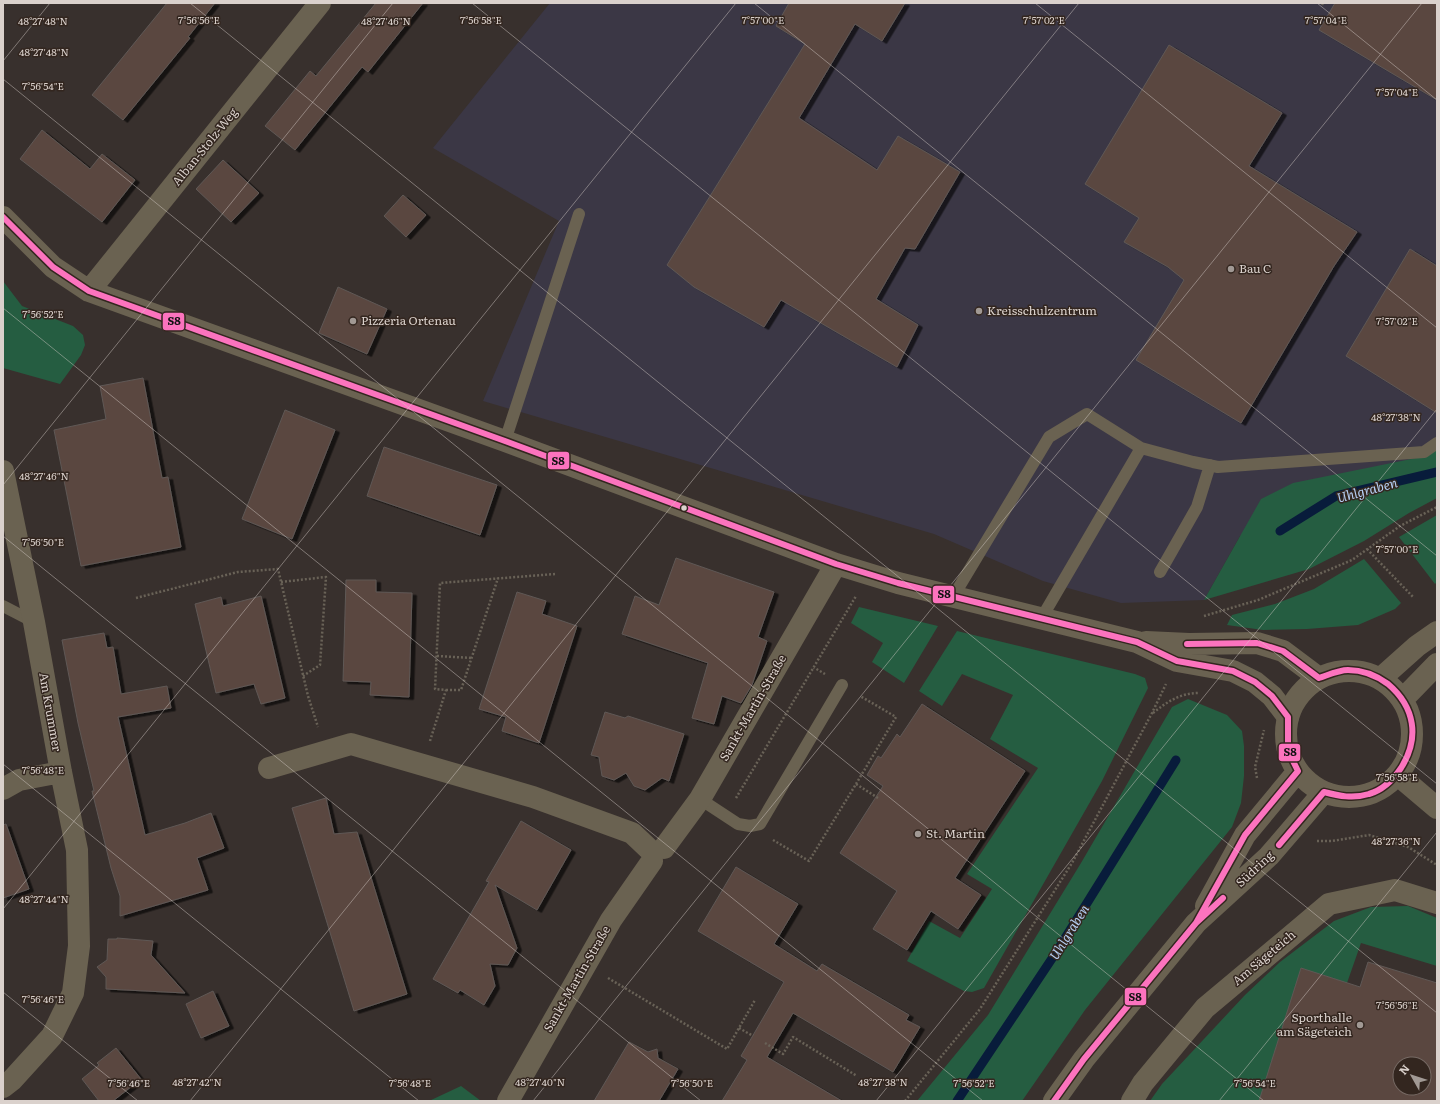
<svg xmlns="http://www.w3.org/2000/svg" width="1440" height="1104" font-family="Literata,serif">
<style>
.education{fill:#3b3745}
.green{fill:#255d41}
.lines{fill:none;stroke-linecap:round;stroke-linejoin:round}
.stream{stroke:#081c3b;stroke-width:9}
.building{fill:#5a4741;stroke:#5f5855;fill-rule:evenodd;filter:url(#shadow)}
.path{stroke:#696257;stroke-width:2.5;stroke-dasharray:2 2;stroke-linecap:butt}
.service{stroke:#6a6251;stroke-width:12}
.minor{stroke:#6a6251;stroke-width:22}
.tertiary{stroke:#6a6251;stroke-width:22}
.bus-1-casing{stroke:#33261f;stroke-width:9}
.bus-1{stroke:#fc73be;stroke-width:6}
.ticks{fill:none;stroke:#dad1cc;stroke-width:1;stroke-opacity:0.45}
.poi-dot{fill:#a19994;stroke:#33261f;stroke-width:1.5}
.bus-dot{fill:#dad1cc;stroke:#33261f;stroke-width:1.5}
.labels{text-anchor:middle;stroke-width:3;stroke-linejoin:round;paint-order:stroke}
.street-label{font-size:12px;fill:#dad1cc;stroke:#33261f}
.poi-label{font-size:12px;fill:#dad1cc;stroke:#33261f;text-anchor:start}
.water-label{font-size:13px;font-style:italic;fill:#b4cef3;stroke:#33261f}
.ticks-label{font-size:10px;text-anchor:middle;fill:#dad1cc;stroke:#33261f;stroke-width:3;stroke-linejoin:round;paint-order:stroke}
.line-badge{stroke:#33261f;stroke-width:1.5}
.pale-badge-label{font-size:11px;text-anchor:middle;font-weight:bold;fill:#111}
</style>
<defs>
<filter id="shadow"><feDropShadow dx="4.5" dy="2.5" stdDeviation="0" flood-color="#0009"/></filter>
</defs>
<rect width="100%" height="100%" fill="#38302d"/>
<path class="education" d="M 550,3 L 1437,3 L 1437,449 L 1240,536 L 1204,600 L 1121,603 L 1043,581 L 934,534 L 483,401 L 559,221 L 433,148 Z"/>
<path class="green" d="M 3,281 L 22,306 L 73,326 L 83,335 L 85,345 L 81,355 L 60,384 L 3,368 Z
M 1437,449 L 1437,498 L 1409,513 L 1364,541 L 1309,569 L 1204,600 L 1261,499 L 1293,483 L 1426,456 Z
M 1437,515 L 1437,582 L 1435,584 L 1399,537 Z
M 1364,559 L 1401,603 L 1395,609 L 1358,625 L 1307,629 L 1263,630 L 1227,625 L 1232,615 L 1275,604 L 1314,589 Z
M 859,607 L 938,626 L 904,683 L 872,662 L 883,643 L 851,623 Z
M 957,631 L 1135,674 L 1145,678 L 1148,688 L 1102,781 L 984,988 L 972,992 L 964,991 L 907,961 L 929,921 L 960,938 L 992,889 L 967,874 L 1038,768 L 990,739 L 1013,695 L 962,674 L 942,706 L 919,691 Z
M 1188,699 L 1227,715 L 1242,731 L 1244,746 L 1244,776 L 1241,803 L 1232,827 L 1085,1010 L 1022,1101 L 917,1101 L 988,1015 L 1081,863 L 1172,707 Z
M 1408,906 L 1437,918 L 1437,966 L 1361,943 L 1347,983 L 1259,1101 L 1150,1101 L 1162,1084 L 1245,995 L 1280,962 L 1334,921 L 1371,907 Z
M 461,1086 L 481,1101 L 429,1101 Z"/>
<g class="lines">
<path class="stream" d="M 1280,531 L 1336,496 L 1437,472
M 957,1101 L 1059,948 L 1176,760"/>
</g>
<path class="building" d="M 167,3 L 215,3 L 188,37 L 190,38 L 123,120 L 92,95 Z
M 376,3 L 423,3 L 368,72 L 362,67 L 295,150 L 265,126 L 310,71 L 316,76 Z
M 789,3 L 905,3 L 882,41 L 855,24 L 799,118 L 877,170 L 898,136 L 960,172 L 915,249 L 905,248 L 876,299 L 918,325 L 897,367 L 781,300 L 764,327 L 694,287 L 667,265 L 805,44 L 776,26 Z
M 1335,3 L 1437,3 L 1437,100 L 1319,30 Z
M 1169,45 L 1282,113 L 1249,166 L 1357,232 L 1334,266 L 1241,423 L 1136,360 L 1184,280 L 1168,267 L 1124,242 L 1139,218 L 1085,184 Z
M 42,130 L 90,169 L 102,154 L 135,180 L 102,222 L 20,159 Z
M 223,160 L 259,193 L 231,222 L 196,189 Z
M 403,195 L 426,215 L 406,237 L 384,216 Z
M 1410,249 L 1437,266 L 1437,413 L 1346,356 Z
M 338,287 L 387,309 L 367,354 L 319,333 Z
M 143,378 L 162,478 L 168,477 L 181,547 L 81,566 L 54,430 L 106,419 L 100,386 Z
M 285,410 L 335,430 L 292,539 L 242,519 Z
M 384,447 L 497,485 L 480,535 L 367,496 Z
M 676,558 L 774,592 L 758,637 L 767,641 L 752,685 L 741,703 L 722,696 L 714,724 L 692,718 L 708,663 L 622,634 L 635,596 L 659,605 Z
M 346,580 L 376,580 L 376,592 L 412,593 L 409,697 L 370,695 L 371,682 L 343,681 Z
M 517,592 L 546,601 L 542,614 L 577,626 L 539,743 L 502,731 L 506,717 L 479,709 Z
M 261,596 L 285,698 L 261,704 L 254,684 L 216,693 L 195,604 L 221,597 L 223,606 Z
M 104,633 L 107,648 L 113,647 L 121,694 L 167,686 L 171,708 L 118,717 L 145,835 L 185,823 L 211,813 L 224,848 L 197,858 L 208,890 L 120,916 L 120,896 L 111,868 L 92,791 L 94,791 L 78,723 L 62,640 Z
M 922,704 L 1025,771 L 955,878 L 981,895 L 958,929 L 931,911 L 907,950 L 873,929 L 897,891 L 840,853 L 883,786 L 867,775 L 878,756 L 881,758 L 897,734 L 900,737 Z
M 605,712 L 625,718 L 628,716 L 684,734 L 669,781 L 662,778 L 645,790 L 634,786 L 626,773 L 614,780 L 602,776 L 599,757 L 591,755 Z
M 326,798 L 334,834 L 357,832 L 407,994 L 354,1011 L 292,808 Z
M 521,821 L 571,850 L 537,910 L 495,885 L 517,948 L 508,965 L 490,964 L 495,986 L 484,1005 L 460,990 L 458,993 L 433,979 L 489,882 L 486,881 Z
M 6,824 L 29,889 L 3,898 L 3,825 Z
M 736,867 L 798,904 L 774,944 L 817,971 L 822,964 L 909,1015 L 906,1020 L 920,1027 L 893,1072 L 793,1013 L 767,1057 L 842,1101 L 722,1101 L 747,1060 L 741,1056 L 784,982 L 698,931 Z
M 117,938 L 153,941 L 151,955 L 185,993 L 106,989 L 106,977 L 97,967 L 107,960 L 108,939 L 117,939 Z
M 1368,962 L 1437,983 L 1437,1101 L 1259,1101 L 1301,968 L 1360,987 ZM 1400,1064 L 1424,1064 L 1424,1088 L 1400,1088 Z
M 213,991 L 229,1026 L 201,1038 L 186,1004 Z
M 629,1042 L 648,1052 L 657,1049 L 658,1058 L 678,1069 L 659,1101 L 594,1101 Z
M 116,1048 L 141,1079 L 113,1101 L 99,1101 L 82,1079 L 99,1065 L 97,1063 Z"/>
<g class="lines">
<path class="path" d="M 1322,5 L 1323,3
M 1367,549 L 1414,598
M 281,582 L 326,577 L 320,665 L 303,676
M 136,598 L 238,572 L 278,569 L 308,696 L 318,727
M 1204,616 L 1258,600 L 1352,560 L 1400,526 L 1437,507
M 437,656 L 472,658
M 813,667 L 825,674
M 446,690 L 461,690 L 498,578
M 1153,713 C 1167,702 1180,693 1199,693
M 430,741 L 446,690 L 435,689 L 440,583 L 555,574
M 1257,778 L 1255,767 L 1264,730
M 856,784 L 896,717 L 860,696
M 736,798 L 856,596
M 773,840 L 809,861 L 856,784 L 878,798
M 1317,841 L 1332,841 L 1369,835 L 1408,847 L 1437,865
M 608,978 L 727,1049 L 755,1000
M 739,1028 L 753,1036
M 765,1043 L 783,1054 L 793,1037 L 857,1076
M 905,1101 L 980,1009 L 1072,863 L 1152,713 L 1166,684"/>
<path class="service" d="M 505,441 L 579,214
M 1160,572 L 1197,507 L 1210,465
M 953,597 L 1049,437 L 1087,414 L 1141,448 L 1193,462 L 1218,467 L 1424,452 L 1437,443
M 3,606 L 34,622
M 1041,619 L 1141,448
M 700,799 L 738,824 L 750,826 L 760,824 L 842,685"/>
<path class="minor" d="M 3,217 L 53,267 L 89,291 L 505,441 L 836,564 L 898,583 L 1137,642 L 1177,661 L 1233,671 L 1255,682 L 1272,696 L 1288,717
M 89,291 L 320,3
M 3,471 L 34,622 L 61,772 L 77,850 L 79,946 L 73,993 L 52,1036 L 12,1080 L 3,1087
M 1146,642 L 1189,644 L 1257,643 L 1283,651 L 1319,678
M 269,768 L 351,744 L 533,797 L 632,833 L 651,851
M 1398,775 L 1437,808
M 3,789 L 19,780 L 61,772
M 664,848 L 700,799 L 836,564
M 508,1101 L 611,920 L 652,861
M 1132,1101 L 1143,1083 L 1205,1008 L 1329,904 L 1395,890 L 1437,903"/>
<path class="tertiary" d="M1286 734a63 63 0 1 1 126 0a63 63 0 1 1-126 0Z
M 1380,679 L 1417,646 L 1437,632
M 1403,699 L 1437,664
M 1206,906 L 1245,835 L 1298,771
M 1054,1101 L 1084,1059 L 1196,923 L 1269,856 L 1324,792"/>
<g class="bus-1-casing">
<path id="bus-1" d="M 3,217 L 53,267 L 89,291 L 505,441 L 836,564 L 898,583 L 1137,642 L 1177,661 L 1233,671 L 1255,682 L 1272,696 L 1288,717 L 1288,745 L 1291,757 L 1298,771 L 1245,835 L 1196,923
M 1187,644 L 1257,643 L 1283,651 L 1319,678 C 1328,675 1339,670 1348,670 C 1362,670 1377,676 1388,684 C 1415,707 1420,738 1401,768 C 1393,780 1383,790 1369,794 C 1353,799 1339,796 1324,792 L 1279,845
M 1054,1101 L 1084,1059 L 1196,923 L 1223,898"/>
</g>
<use href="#bus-1" class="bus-1"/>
</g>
<path class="ticks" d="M 190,3 L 1437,1013M 472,3 L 1437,784M 754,3 L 1437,556M 1035,3 L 1437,328M 1317,3 L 1437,100M 3,61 L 50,3M 3,79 L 1264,1101M 3,308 L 983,1101M 3,485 L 393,3M 3,536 L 701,1101M 3,764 L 419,1101M 3,909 L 736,3M 3,992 L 138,1101M 190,1101 L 1079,3M 533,1101 L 1422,3M 876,1101 L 1437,409M 1219,1101 L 1437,832"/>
<g class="poi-dot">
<circle cx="1231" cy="269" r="4"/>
<circle cx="979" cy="311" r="4"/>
<circle cx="353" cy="321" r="4"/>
<circle cx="918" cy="834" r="4"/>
<circle cx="1360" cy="1025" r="4"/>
</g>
<circle class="bus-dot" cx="684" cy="508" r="3.5"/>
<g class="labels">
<g class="street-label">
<text transform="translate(205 147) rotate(-51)" y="4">Alban-Stolz-Weg</text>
<text transform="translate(753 708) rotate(-60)" y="4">Sankt-Martin-Straße</text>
<text transform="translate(50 712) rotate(80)" y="4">Am Krummer</text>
<text transform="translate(1255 869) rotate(-43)" y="4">Südring</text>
<text transform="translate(1264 958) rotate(-40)" y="4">Am Sägeteich</text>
<text transform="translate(577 979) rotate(-60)" y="4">Sankt-Martin-Straße</text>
</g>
<g class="poi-label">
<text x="1239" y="273">Bau C</text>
<text x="987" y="315">Kreisschulzentrum</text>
<text x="361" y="325">Pizzeria Ortenau</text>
<text x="926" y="838">St. Martin</text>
<text x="1352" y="1022" text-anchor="end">Sporthalle<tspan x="1352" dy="14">am Sägeteich</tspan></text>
</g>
<g class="water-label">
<text transform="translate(1367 490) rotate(-15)" y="5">Uhlgraben</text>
<text transform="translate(1069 932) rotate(-58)" y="5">Uhlgraben</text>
</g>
</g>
<g class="ticks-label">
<text x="199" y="24">7°56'56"E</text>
<text x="481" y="24">7°56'58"E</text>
<text x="763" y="24">7°57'00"E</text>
<text x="1044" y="24">7°57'02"E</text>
<text x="1326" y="24">7°57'04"E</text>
<text x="43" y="25">48°27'48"N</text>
<text x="386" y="25">48°27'46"N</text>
<text x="44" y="56">48°27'48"N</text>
<text x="43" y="90">7°56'54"E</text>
<text x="1397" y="96">7°57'04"E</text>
<text x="43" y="318">7°56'52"E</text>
<text x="1397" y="325">7°57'02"E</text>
<text x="1396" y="421">48°27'38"N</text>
<text x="44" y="480">48°27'46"N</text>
<text x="43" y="546">7°56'50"E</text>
<text x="1397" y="553">7°57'00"E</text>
<text x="43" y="774">7°56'48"E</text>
<text x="1397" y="781">7°56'58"E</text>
<text x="1396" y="845">48°27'36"N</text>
<text x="44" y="903">48°27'44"N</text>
<text x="43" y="1003">7°56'46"E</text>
<text x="1397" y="1009">7°56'56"E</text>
<text x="197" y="1086">48°27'42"N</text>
<text x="540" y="1086">48°27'40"N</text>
<text x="883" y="1086">48°27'38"N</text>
<text x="129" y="1087">7°56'46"E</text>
<text x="410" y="1087">7°56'48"E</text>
<text x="692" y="1087">7°56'50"E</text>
<text x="974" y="1087">7°56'52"E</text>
<text x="1255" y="1087">7°56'54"E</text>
</g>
<g class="line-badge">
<rect x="162" y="312" width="23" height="19" rx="4" fill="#fc73be"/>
<rect x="547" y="451" width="23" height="19" rx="4" fill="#fc73be"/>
<rect x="932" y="585" width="23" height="19" rx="4" fill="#fc73be"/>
<rect x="1278" y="743" width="23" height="19" rx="4" fill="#fc73be"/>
<rect x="1124" y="987" width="23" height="19" rx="4" fill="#fc73be"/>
</g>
<g class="pale-badge-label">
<text x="174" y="325">S8</text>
<text x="558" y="465">S8</text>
<text x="944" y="598">S8</text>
<text x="1290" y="756">S8</text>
<text x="1135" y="1001">S8</text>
</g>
<rect width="1440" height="1104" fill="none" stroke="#dad1cc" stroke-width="8"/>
<g transform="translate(1412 1076) rotate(309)"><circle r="19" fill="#33261f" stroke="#766a64"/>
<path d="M0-3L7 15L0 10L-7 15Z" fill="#a19994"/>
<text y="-6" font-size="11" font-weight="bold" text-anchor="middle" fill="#dad1cc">N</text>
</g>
</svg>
